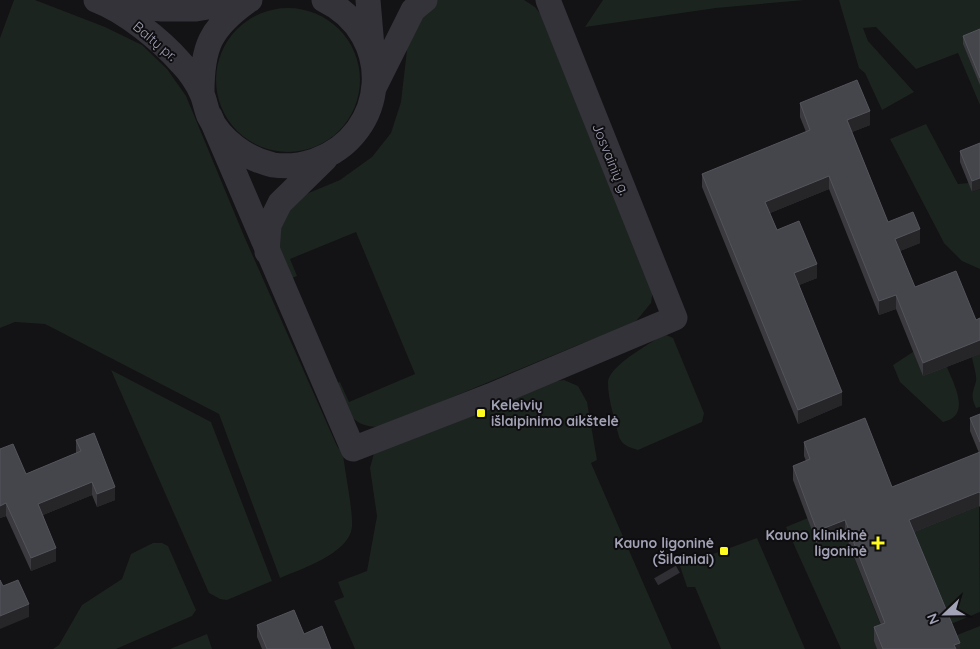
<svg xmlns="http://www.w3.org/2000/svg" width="980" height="649" font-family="Quicksand,sans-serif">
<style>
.green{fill:#1c241f}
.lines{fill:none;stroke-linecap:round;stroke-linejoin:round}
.minor-tunnel{stroke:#302f34;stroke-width:25;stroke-dasharray:25 12;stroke-linecap:butt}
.minor{stroke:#343339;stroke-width:25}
.wall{fill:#3a3a3f}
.shaded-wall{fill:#262528}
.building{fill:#45454c;stroke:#54545c}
.poi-dot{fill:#fffb1f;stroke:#0e0d0f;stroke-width:2}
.labels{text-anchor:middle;stroke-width:4;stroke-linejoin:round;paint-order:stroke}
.street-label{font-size:14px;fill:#a2a2b6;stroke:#0e0d0f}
.poi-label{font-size:14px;font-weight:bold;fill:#a2a2b6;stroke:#0e0d0f;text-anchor:end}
</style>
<rect width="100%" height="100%" fill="#131214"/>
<path class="green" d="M 14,0 L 35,0 L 105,27 L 142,45 L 167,69 L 186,96 L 244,236 L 337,446 L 343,454 C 345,473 353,509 352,527 C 350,553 301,569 280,578 L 219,414 L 45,324 L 15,322 L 0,328 L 0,38 Z
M 436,0 L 524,0 L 535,7 L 543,17 L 653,289 L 651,303 L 637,320 L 624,329 L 583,343 L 380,427 C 348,427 346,408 337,383 L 340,382 L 349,402 L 415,374 L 356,232 L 290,259 L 297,276 L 292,278 L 279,259 L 275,226 L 299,197 L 340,180 L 372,157 L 391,133 L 401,102 L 408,41 L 414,21 Z
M 603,0 L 805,0 L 716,8 L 585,27 Z
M 839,0 L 980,0 L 980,105 L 958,53 L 916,69 L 876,27 L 863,28 L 868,41 L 914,92 L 882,110 L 865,73 L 859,68 Z
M216 80a72 72 0 1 1 144 0a72 72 0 1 1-144 0Z
M 926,124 L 958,184 L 969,183 L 972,192 L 980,189 L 980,269 L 962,261 L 944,243 L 890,139 Z
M 666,335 L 673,338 L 704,413 L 702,422 L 638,450 C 629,447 623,446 619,437 C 615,420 608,400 608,383 C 607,367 648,345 661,336 Z
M 913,352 L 947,367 C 954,385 972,416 943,422 L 900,382 L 893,365 Z
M 980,354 L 980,407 L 976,408 C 970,395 973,393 976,381 C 977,375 973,364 972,357 Z
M 111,370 L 211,422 L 272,581 L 227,600 L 220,599 L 209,593 Z
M 564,380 L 578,386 L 587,402 L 597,460 L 591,463 L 672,649 L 355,649 L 334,601 L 344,597 L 338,582 L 367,571 L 377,516 L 370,468 L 374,453 L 550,382 Z
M 979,506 L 980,612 L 946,626 L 905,535 Z
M 808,518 L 840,535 L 845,534 L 885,636 L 877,649 L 841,649 L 786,527 Z
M 757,538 L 805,649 L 721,649 L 695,587 L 687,587 L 680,566 Z
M 153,543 L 162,543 L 168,546 L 196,610 L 192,616 L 116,649 L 53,649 L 59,645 L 82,605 L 122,579 L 131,554 Z
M 980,626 L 980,649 L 957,649 L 952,637 Z
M 207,634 L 212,649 L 170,649 Z"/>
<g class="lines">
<path class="minor-tunnel" d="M 665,572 L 669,579"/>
<path class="minor" d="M 96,0 C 125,11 161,40 181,63 C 189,71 198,84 202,94 C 205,101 206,109 209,116 C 221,141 247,159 273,165 C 287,167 302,165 314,161 C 390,135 395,34 324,0
M 368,0 L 372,47
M 108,4 L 162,9 L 196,9 L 250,0
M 375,86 L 413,10 L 425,0
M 202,93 C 202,47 210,28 248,1
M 210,116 L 353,449 L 490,396 L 675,318 L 548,0
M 267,252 L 269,225 L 280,203 L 325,159"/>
</g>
<path class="wall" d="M 980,29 L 980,85 L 963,44 L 963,36 Z
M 800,103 L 870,125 L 852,132 L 888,222 L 920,243 L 900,251 L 915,287 L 976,320 L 980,318 L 980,354 L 923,376 L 896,309 L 879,315 L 829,189 L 770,213 L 777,230 L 817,278 L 799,285 L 842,405 L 798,424 L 702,187 L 702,174 L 806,132 L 800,117 Z
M 980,143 L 972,192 L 960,162 L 960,151 Z
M 980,414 L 980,507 L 979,506 L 914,532 L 960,649 L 877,649 L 874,641 L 874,627 L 881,625 L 845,534 L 817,544 L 793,480 L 793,466 L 806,461 L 804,456 L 804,442 L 892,487 L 979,453 L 970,431 L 970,418 Z
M 76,440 L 115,500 L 97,507 L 92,495 L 43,515 L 56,561 L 31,571 L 6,516 L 0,518 L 0,449 L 26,474 L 76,453 Z
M 257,625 L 304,634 L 331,649 L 262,649 L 257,637 Z"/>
<path class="shaded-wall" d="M 870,111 L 870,125 L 847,134 L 847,120 Z
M 829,176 L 829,189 L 765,215 L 765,202 Z
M 980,178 L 980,189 L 972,192 L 972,181 Z
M 920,229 L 920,243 L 895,253 L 895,239 Z
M 817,264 L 817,278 L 794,287 L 794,273 Z
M 896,295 L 896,309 L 879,315 L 879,301 Z
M 980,340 L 980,354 L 923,376 L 923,363 Z
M 842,392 L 842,405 L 798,424 L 798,410 Z
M 92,482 L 92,495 L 38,517 L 38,504 Z
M 115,487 L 115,500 L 97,507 L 97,494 Z
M 979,492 L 979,506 L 909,534 L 909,520 Z
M 6,503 L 6,516 L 0,518 L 0,506 Z
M 845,520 L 845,534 L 817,544 L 817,531 Z
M 56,548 L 56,561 L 31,571 L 31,558 Z
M 29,604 L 29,617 L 0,629 L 0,616 Z
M 960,643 L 960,649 L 954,649 L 954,645 Z"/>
<path class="building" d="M 980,29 L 980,78 L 963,36 Z
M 857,80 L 870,111 L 847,120 L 888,222 L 913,212 L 920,229 L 895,239 L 915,287 L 956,271 L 976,320 L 980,318 L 980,340 L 923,363 L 896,295 L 879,301 L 829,176 L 765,202 L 777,230 L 799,221 L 817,264 L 794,273 L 842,392 L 798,410 L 702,174 L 810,130 L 800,103 Z
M 980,143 L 980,178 L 972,181 L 960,151 Z
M 980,414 L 980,442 L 970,418 Z
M 865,418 L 892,487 L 980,452 L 980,493 L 979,492 L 909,520 L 960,643 L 954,645 L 956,649 L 883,649 L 874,627 L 885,623 L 845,520 L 817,531 L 793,466 L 810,459 L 804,442 Z
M 94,433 L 115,487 L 97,494 L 92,482 L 38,504 L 56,548 L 31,558 L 6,503 L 0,506 L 0,449 L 13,444 L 26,474 L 81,451 L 76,440 Z
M 0,580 L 3,586 L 18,580 L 29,604 L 0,616 Z
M 294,610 L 304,634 L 322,626 L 331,649 L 267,649 L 257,625 Z"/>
<g class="poi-dot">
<rect x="476" y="408" width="10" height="10" rx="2.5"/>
<path d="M875.5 535.5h5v5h5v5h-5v5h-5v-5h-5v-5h5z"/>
<rect x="719" y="546" width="10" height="10" rx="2.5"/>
</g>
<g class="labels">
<g class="street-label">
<text transform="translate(155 41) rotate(40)" y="5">Baltų pr.</text>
<text transform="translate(611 159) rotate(68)" y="5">Josvainių g.</text>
</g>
<g class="poi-label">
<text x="491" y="410" text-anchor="start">Keleivių<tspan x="491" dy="16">išlaipinimo aikštelė</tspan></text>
<text x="867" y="540">Kauno klinikinė<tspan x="867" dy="16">ligoninė</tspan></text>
<text x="714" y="548">Kauno ligoninė<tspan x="714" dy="16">(Šilainiai)</tspan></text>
</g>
</g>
<g transform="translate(945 614) rotate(248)" stroke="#0e0d0f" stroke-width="4" paint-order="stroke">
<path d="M0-4L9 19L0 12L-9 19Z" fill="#a2a2b6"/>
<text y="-8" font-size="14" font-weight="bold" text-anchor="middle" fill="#a2a2b6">N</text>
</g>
</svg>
